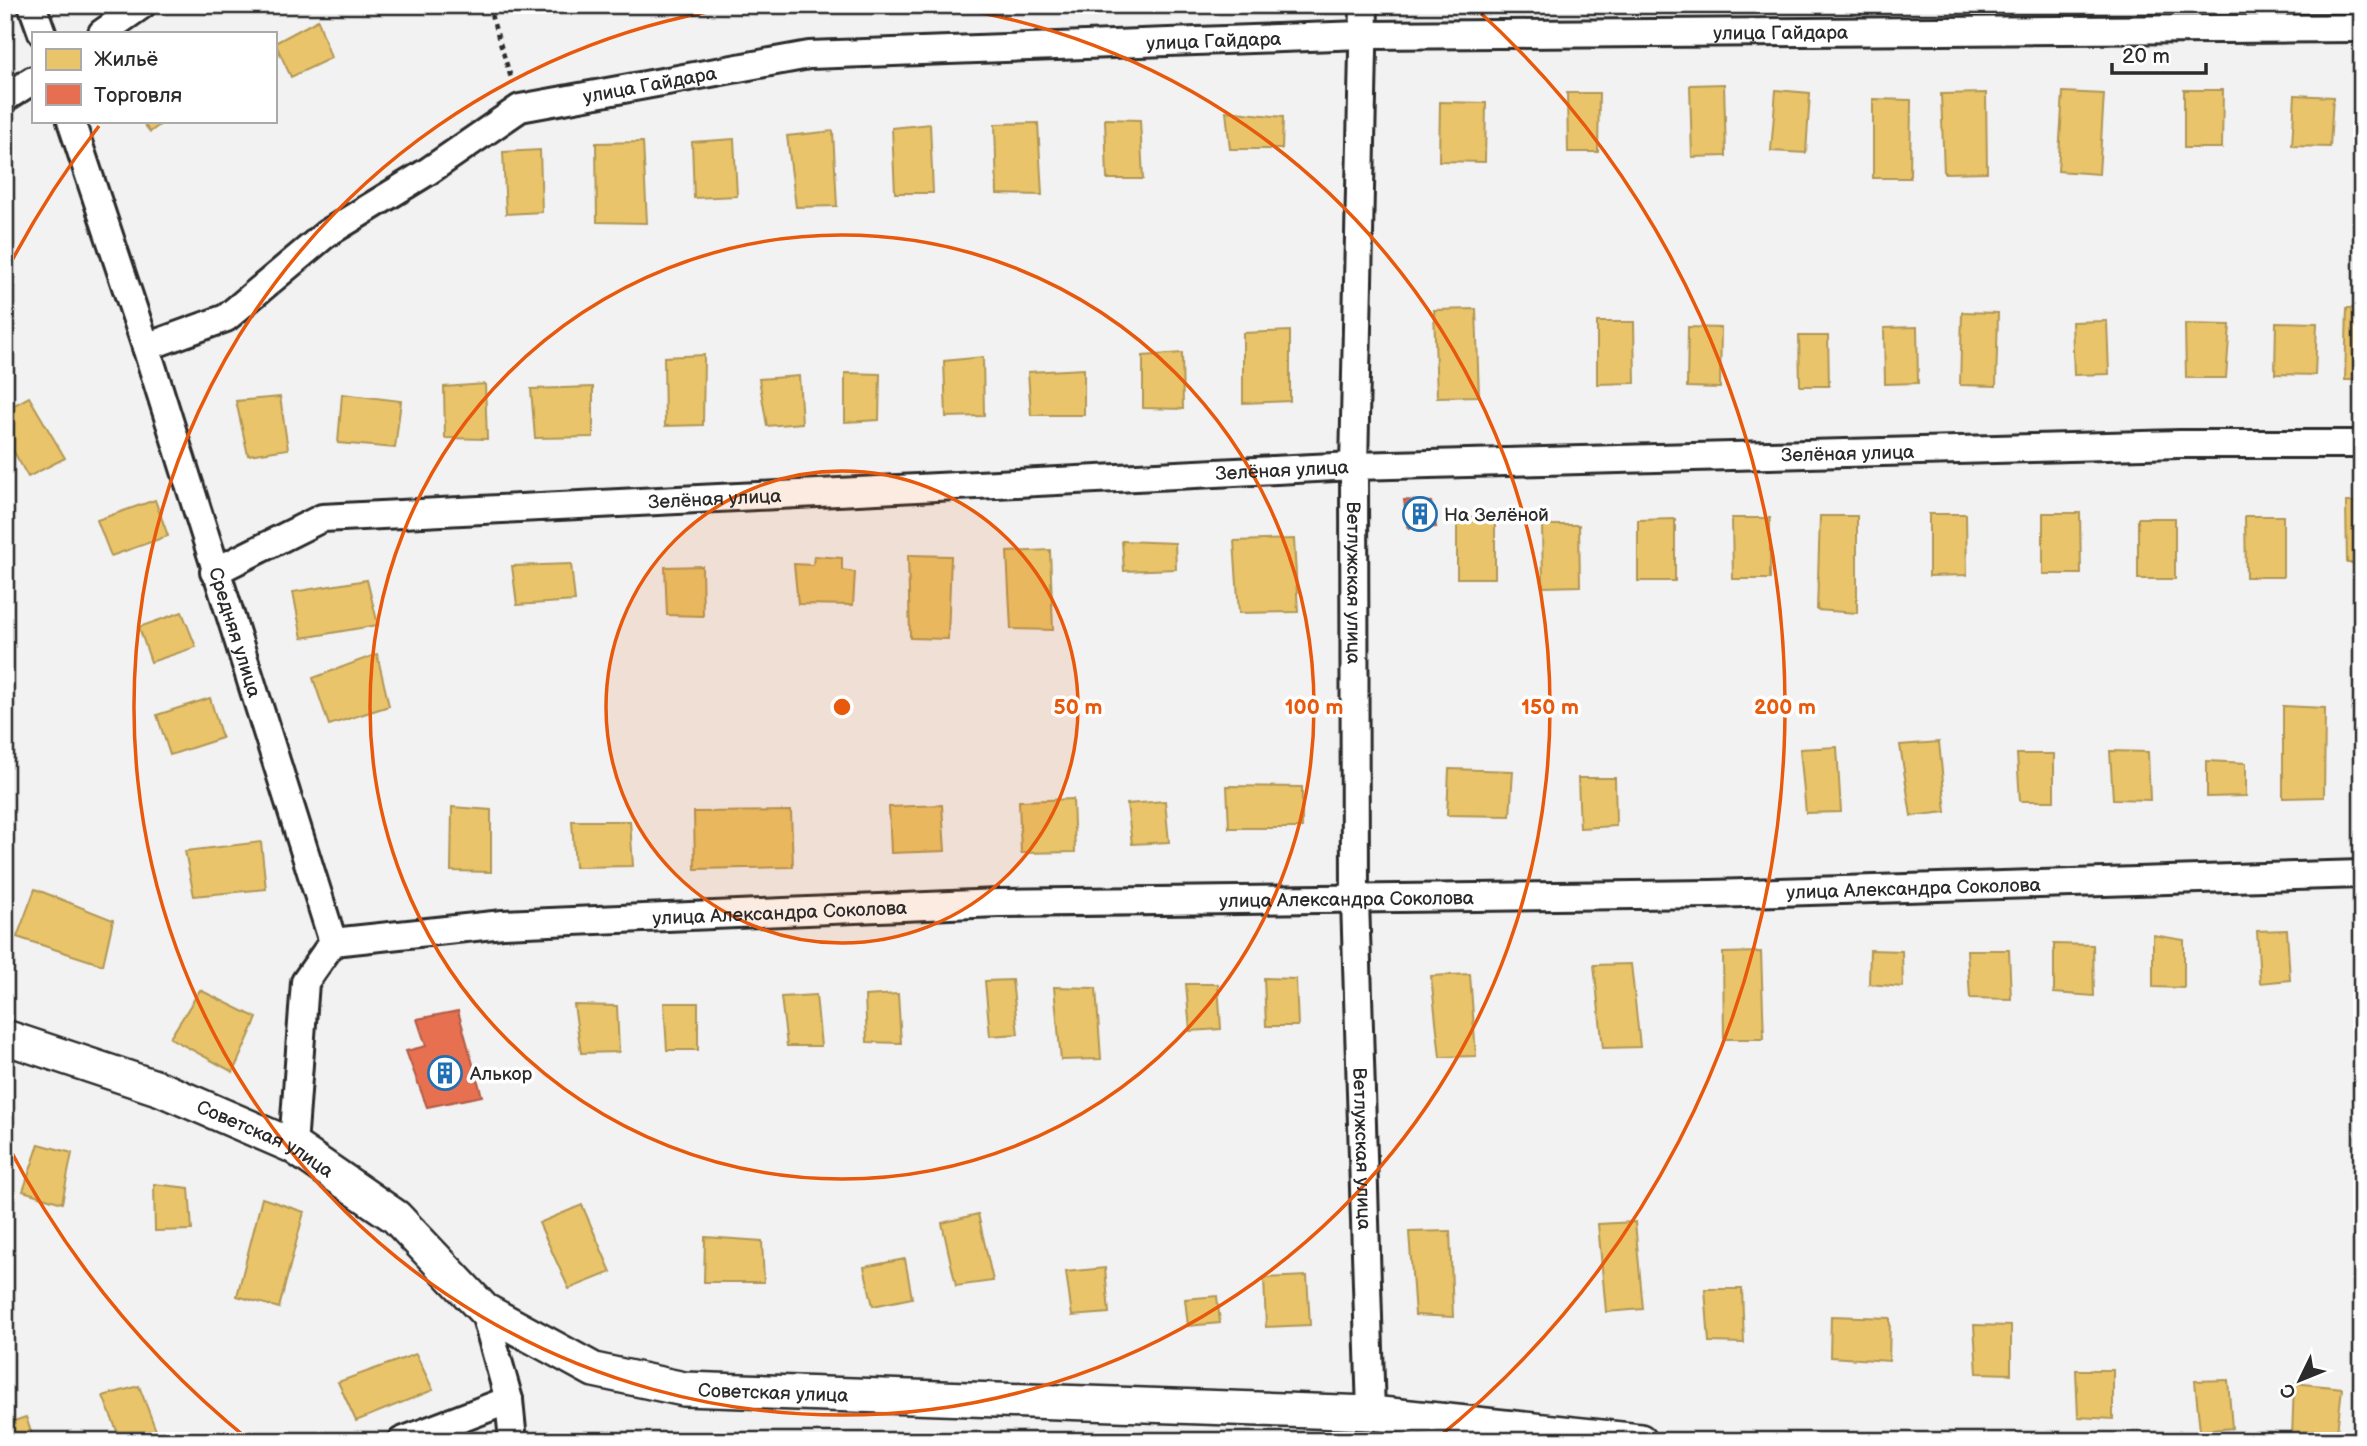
<svg xmlns="http://www.w3.org/2000/svg" width="2367" height="1446" font-family="'Balsamiq Sans',sans-serif">
<style>
.homes{fill:#e9c46a;stroke:#b09657;stroke-width:2}
.shops{fill:#e76f51;stroke:#af5b46;stroke-width:2}
.lines{fill:none;stroke-linecap:round;stroke-linejoin:round}
.minor-casing{stroke:#2b2b2b;stroke-width:32}
.tertiary-casing{stroke:#2b2b2b;stroke-width:38}
.path{stroke:#2b2b2b;stroke-width:4.5;stroke-dasharray:5 5;stroke-linecap:butt}
.minor{stroke:#fff;stroke-width:26}
.tertiary{stroke:#fff;stroke-width:33}
.ring{fill:none;stroke:#e8590c;stroke-width:3.5}
.labels{text-anchor:middle;stroke-width:7;stroke-linejoin:round;paint-order:stroke}
.street-label{font-size:19px;fill:#2b2b2b;stroke:#fff}
.poi-label{font-size:19px;fill:#2b2b2b;stroke:#fff;text-anchor:start}
.centre{fill:#e8590c;stroke:#fff;stroke-width:3.5}
.ring-label{font-size:21px;text-anchor:middle;font-weight:bold;fill:#e8590c;stroke:#fff;stroke-width:7;stroke-linejoin:round;paint-order:stroke}
</style>
<rect width="100%" height="100%" fill="#f2f2f2"/>
<filter id="ink" filterUnits="userSpaceOnUse"><feTurbulence type="fractalNoise" baseFrequency=".0143" numOctaves="2"/><feDisplacementMap in="SourceGraphic" scale="14" xChannelSelector="R" yChannelSelector="G"/><feConvolveMatrix kernelMatrix="1 2 1 2 8 2 1 2 1" color-interpolation-filters="sRGB"/></filter>
<g filter="url(#ink)">
<path class="homes" d="M 318,20 L 331,58 L 291,77 L 275,43 Z
M 1724,84 L 1726,156 L 1692,157 L 1690,85 Z
M 1776,90 L 1810,93 L 1806,153 L 1771,151 Z
M 2184,90 L 2223,90 L 2222,148 L 2184,148 Z
M 2063,92 L 2104,94 L 2099,174 L 2058,171 Z
M 1567,93 L 1599,93 L 1598,152 L 1568,152 Z
M 1986,93 L 1987,172 L 1944,173 L 1941,94 Z
M 2295,95 L 2333,97 L 2330,147 L 2292,146 Z
M 1873,99 L 1911,100 L 1910,178 L 1873,178 Z
M 1440,102 L 1486,103 L 1485,162 L 1439,161 Z
M 1226,111 L 1283,117 L 1282,149 L 1230,149 Z
M 1105,119 L 1140,120 L 1143,179 L 1107,179 Z
M 142,121 L 165,121 L 150,132 Z
M 1038,123 L 1042,195 L 997,194 L 995,124 Z
M 930,124 L 933,193 L 895,193 L 892,128 Z
M 833,131 L 837,206 L 796,207 L 787,136 Z
M 734,139 L 737,196 L 694,198 L 692,142 Z
M 643,142 L 647,223 L 597,222 L 596,143 Z
M 540,150 L 542,212 L 506,214 L 503,152 Z
M 2347,308 L 2362,308 L 2362,380 L 2345,380 Z
M 1476,309 L 1479,396 L 1437,397 L 1434,310 Z
M 1962,312 L 1998,313 L 1996,386 L 1960,385 Z
M 2107,321 L 2109,374 L 2074,375 L 2072,322 Z
M 1597,322 L 1634,322 L 1635,383 L 1597,384 Z
M 2276,322 L 2317,323 L 2315,375 L 2275,374 Z
M 2185,324 L 2230,325 L 2226,378 L 2186,378 Z
M 1688,327 L 1721,328 L 1720,388 L 1687,387 Z
M 1917,327 L 1918,383 L 1885,384 L 1884,328 Z
M 1290,331 L 1290,401 L 1243,403 L 1243,333 Z
M 1799,336 L 1828,336 L 1829,386 L 1800,386 Z
M 1182,353 L 1183,409 L 1143,408 L 1143,356 Z
M 704,355 L 703,425 L 665,426 L 664,357 Z
M 983,357 L 984,416 L 946,417 L 944,361 Z
M 1084,369 L 1084,415 L 1031,415 L 1028,372 Z
M 845,373 L 880,374 L 879,420 L 845,422 Z
M 799,376 L 802,423 L 767,426 L 759,379 Z
M 485,384 L 487,439 L 445,438 L 444,387 Z
M 593,387 L 593,437 L 535,438 L 531,389 Z
M 342,394 L 401,401 L 395,448 L 338,443 Z
M 29,397 L 65,458 L 28,477 L 5,436 L 5,410 Z
M 280,397 L 288,449 L 248,455 L 236,401 Z
M 155,500 L 168,536 L 111,556 L 97,520 Z
M 2346,502 L 2362,502 L 2362,563 L 2347,563 Z
M 2043,513 L 2080,513 L 2081,574 L 2043,574 Z
M 1929,514 L 1966,514 L 1967,575 L 1929,576 Z
M 1820,516 L 1857,516 L 1857,613 L 1817,610 Z
M 2245,516 L 2283,516 L 2283,577 L 2246,577 Z
M 1457,517 L 1495,517 L 1495,578 L 1457,578 Z
M 1732,518 L 1770,518 L 1770,579 L 1733,579 Z
M 2138,518 L 2175,518 L 2175,579 L 2138,579 Z
M 1675,519 L 1675,581 L 1638,581 L 1638,520 Z
M 1542,525 L 1579,525 L 1580,586 L 1543,587 Z
M 1294,539 L 1298,612 L 1239,613 L 1234,541 Z
M 1122,541 L 1175,543 L 1176,569 L 1124,571 Z
M 1050,550 L 1053,630 L 1011,629 L 1007,552 Z
M 908,555 L 951,556 L 948,639 L 910,638 Z
M 814,556 L 842,558 L 842,570 L 855,572 L 853,605 L 798,604 L 794,564 L 813,565 Z
M 571,564 L 575,601 L 517,605 L 512,566 Z
M 702,566 L 703,616 L 667,615 L 665,567 Z
M 367,580 L 378,625 L 302,638 L 293,592 Z
M 182,612 L 196,647 L 151,662 L 139,627 Z
M 377,654 L 389,706 L 329,725 L 313,678 Z
M 210,698 L 222,738 L 170,755 L 157,715 Z
M 2283,706 L 2325,708 L 2324,797 L 2283,798 Z
M 1939,742 L 1946,812 L 1911,816 L 1900,745 Z
M 1837,747 L 1841,812 L 1806,813 L 1800,749 Z
M 2110,751 L 2148,752 L 2150,800 L 2113,799 Z
M 2017,754 L 2054,754 L 2054,801 L 2020,801 Z
M 2207,761 L 2246,763 L 2246,796 L 2207,797 Z
M 1449,769 L 1513,771 L 1510,816 L 1447,815 Z
M 1578,778 L 1615,778 L 1616,826 L 1580,828 Z
M 1227,786 L 1302,787 L 1302,828 L 1229,828 Z
M 1073,799 L 1075,852 L 1021,853 L 1019,801 Z
M 1165,801 L 1169,842 L 1132,844 L 1127,804 Z
M 942,805 L 945,851 L 891,853 L 889,807 Z
M 452,807 L 491,810 L 491,872 L 451,871 Z
M 791,811 L 793,867 L 695,869 L 694,812 Z
M 572,821 L 630,821 L 633,866 L 575,867 Z
M 261,842 L 266,889 L 194,896 L 185,851 Z
M 35,889 L 113,920 L 103,965 L 17,937 Z
M 2355,924 L 2362,925 L 2362,967 L 2354,967 Z
M 2287,930 L 2290,980 L 2260,983 L 2257,931 Z
M 2153,935 L 2184,940 L 2184,988 L 2153,987 Z
M 2054,944 L 2093,945 L 2094,996 L 2054,993 Z
M 1870,950 L 1902,951 L 1903,987 L 1869,984 Z
M 1967,950 L 2009,950 L 2011,999 L 1970,998 Z
M 1761,952 L 1764,1039 L 1724,1039 L 1723,953 Z
M 1631,964 L 1640,1047 L 1603,1048 L 1594,965 Z
M 1470,974 L 1476,1056 L 1440,1057 L 1431,976 Z
M 1264,978 L 1296,979 L 1298,1026 L 1266,1026 Z
M 1012,980 L 1018,1034 L 990,1036 L 985,981 Z
M 1186,984 L 1218,984 L 1221,1029 L 1190,1031 Z
M 1054,987 L 1096,988 L 1101,1059 L 1061,1060 Z
M 200,990 L 257,1018 L 233,1072 L 170,1038 Z
M 898,994 L 901,1043 L 867,1042 L 865,996 Z
M 816,995 L 821,1046 L 787,1046 L 781,997 Z
M 664,1003 L 698,1003 L 698,1050 L 667,1050 Z
M 574,1005 L 617,1006 L 619,1052 L 581,1053 Z
M 39,1144 L 72,1153 L 62,1203 L 23,1191 Z
M 154,1184 L 189,1188 L 192,1230 L 155,1231 Z
M 262,1198 L 304,1212 L 279,1308 L 237,1296 Z
M 582,1205 L 611,1272 L 569,1289 L 539,1223 Z
M 978,1214 L 993,1281 L 956,1286 L 942,1223 Z
M 1635,1222 L 1643,1309 L 1606,1312 L 1598,1224 Z
M 1450,1231 L 1453,1317 L 1415,1315 L 1409,1232 Z
M 705,1237 L 762,1241 L 764,1282 L 704,1282 Z
M 905,1259 L 912,1298 L 873,1306 L 864,1267 Z
M 1105,1268 L 1109,1313 L 1072,1316 L 1066,1272 Z
M 1307,1276 L 1310,1325 L 1266,1327 L 1264,1278 Z
M 1705,1289 L 1742,1289 L 1744,1343 L 1709,1342 Z
M 1217,1296 L 1220,1323 L 1188,1326 L 1185,1299 Z
M 1831,1316 L 1890,1318 L 1889,1361 L 1830,1357 Z
M 1974,1325 L 2011,1326 L 2011,1374 L 1977,1373 Z
M 416,1354 L 433,1390 L 356,1421 L 338,1382 Z
M 2076,1370 L 2113,1370 L 2113,1419 L 2078,1417 Z
M 2228,1380 L 2232,1428 L 2200,1431 L 2195,1381 Z
M 2294,1383 L 2342,1388 L 2336,1441 L 2292,1437 Z
M 139,1386 L 160,1441 L 121,1441 L 103,1396 Z
M 26,1417 L 34,1441 L 5,1441 L 5,1424 Z"/>
<path class="shops" d="M 1404,500 L 1431,502 L 1436,527 L 1408,528 Z
M 458,1011 L 482,1096 L 427,1107 L 406,1051 L 426,1046 L 417,1019 Z"/>
<g class="lines">
<g class="minor-casing">
<g id="minor">
<path d="M 32,5 L 42,33"/>
<path id="s1" d="M 1364,5 L 1354,466 L 1355,900 L 1371,1413"/>
<path d="M 102,33 L 142,5"/>
<path d="M 5,98 L 33,80"/>
<path id="s2" d="M 71,121 L 146,347 L 333,942 L 305,982 L 293,1146"/>
<path id="s3" d="M 146,347 L 226,318 L 326,234 L 427,172 L 520,108 L 809,55 L 1362,35 L 2362,28"/>
<path id="s4" d="M 214,572 L 322,518 L 1354,466 L 2180,444 L 2362,444"/>
<path id="s5" d="M 333,942 L 503,924 L 998,903 L 1711,894 L 2362,874"/>
<path d="M 484,1310 L 509,1400 L 513,1441"/>
<path d="M 402,1441 L 509,1400"/>
</g>
</g>
<g class="tertiary-casing">
<g id="tertiary">
<path id="s6" d="M 5,1037 L 161,1089 L 293,1146 L 396,1217 L 484,1310 L 594,1370 L 684,1389 L 1371,1413 L 1640,1441"/>
</g>
</g>
<path class="path" d="M 488,5 L 512,81"/>
<use href="#minor" class="minor"/>
<use href="#tertiary" class="tertiary"/>
</g>
</g>
<circle cx="842" cy="707" r="236" fill="#e8590c" fill-opacity=".12"/>
<g class="ring">
<circle cx="842" cy="707" r="236"/>
<circle cx="842" cy="707" r="472"/>
<path d="M941 6A708 708 0 1 1 743 6"/>
<path d="M249 1440A943 943 0 0 1 6 1142M6 272A943 943 0 0 1 99 126M1473 6A943 943 0 0 1 1435 1440"/>
</g>
<defs>
<g id="building-ring" transform="scale(1.75)"><circle r="9.5" fill="#fff" stroke="#1f6fb2" stroke-width="1.5"/><path d="M-4-6H4V6H1V3H-1V6H-4ZM-2.5-4.3h1.7v1.8h-1.7ZM.8-4.3h1.7v1.8H.8ZM-2.5-1h1.7V.8h-1.7ZM.8-1h1.7V.8H.8Z" fill="#1f6fb2"/></g>
</defs>
<g fill-rule="evenodd">
<use href="#building-ring" x="1420" y="514"/>
<use href="#building-ring" x="445" y="1073"/>
</g>
<g class="labels">
<g class="street-label">
<text dy="7" stroke="none"><textPath href="#s3" startOffset="1713">улица Гайдара</textPath></text>
<text dy="7" stroke="none"><textPath href="#s3" startOffset="1146">улица Гайдара</textPath></text>
<text dy="7" stroke="none"><textPath href="#s3" startOffset="579">улица Гайдара</textPath></text>
<text dy="7" stroke="none"><textPath href="#s4" startOffset="1648">Зелёная улица</textPath></text>
<text dy="7" stroke="none"><textPath href="#s4" startOffset="1082">Зелёная улица</textPath></text>
<text dy="7" stroke="none"><textPath href="#s4" startOffset="514">Зелёная улица</textPath></text>
<text dy="7" stroke="none"><textPath href="#s1" startOffset="578">Ветлужская улица</textPath></text>
<text dy="7" stroke="none"><textPath href="#s2" startOffset="537">Средняя улица</textPath></text>
<text dy="7" stroke="none"><textPath href="#s5" startOffset="1582">улица Александра Соколова</textPath></text>
<text dy="7" stroke="none"><textPath href="#s5" startOffset="1015">улица Александра Соколова</textPath></text>
<text dy="7" stroke="none"><textPath href="#s5" startOffset="448">улица Александра Соколова</textPath></text>
<text dy="7" stroke="none"><textPath href="#s6" startOffset="280">Советская улица</textPath></text>
<text dy="7" stroke="none"><textPath href="#s1" startOffset="1144">Ветлужская улица</textPath></text>
<text dy="7" stroke="none"><textPath href="#s6" startOffset="868">Советская улица</textPath></text>
</g>
<g class="poi-label">
<text x="1444" y="521">На Зелёной</text>
<text x="470" y="1080">Алькор</text>
</g>
</g>
<circle cx="842" cy="707" r="10" class="centre"/>
<g class="ring-label">
<text x="1078" y="714">50 m</text>
<text x="1314" y="714">100 m</text>
<text x="1550" y="714">150 m</text>
<text x="1785" y="714">200 m</text>
</g>
<rect width="2367" height="1446" fill="none" stroke="#fff" stroke-width="28"/>
<rect x="14" y="14" width="2339" height="1418" fill="none" stroke="#2b2b2b" stroke-width="2.5" filter="url(#ink)"/>
<rect x="32" y="32" width="245" height="91" fill="#ffffff" stroke="#aaaaaa" stroke-width="2"/>
<rect x="46" y="49" width="35" height="21" fill="#e9c46a" stroke="#aaaaaa" stroke-width="2"/>
<text x="94" y="66" font-size="21" fill="#2b2b2b">Жильё</text>
<rect x="46" y="84" width="35" height="21" fill="#e76f51" stroke="#aaaaaa" stroke-width="2"/>
<text x="94" y="102" font-size="21" fill="#2b2b2b">Торговля</text>
<g transform="translate(2300 1380) rotate(227)" stroke="#ffffff" stroke-width="5" paint-order="stroke">
<path d="M0-5L12 26L0 18L-12 26Z" fill="#2b2b2b"/>
<text y="-10" font-size="19" font-weight="bold" text-anchor="middle" fill="#2b2b2b">С</text>
</g>
<path d="M2112 63v10h94v-10" fill="none" stroke="#2b2b2b" stroke-width="3.5"/>
<text x="2122" y="63" font-size="21" fill="#2b2b2b" stroke="#ffffff" stroke-width="5" paint-order="stroke">20 m</text>
</svg>
